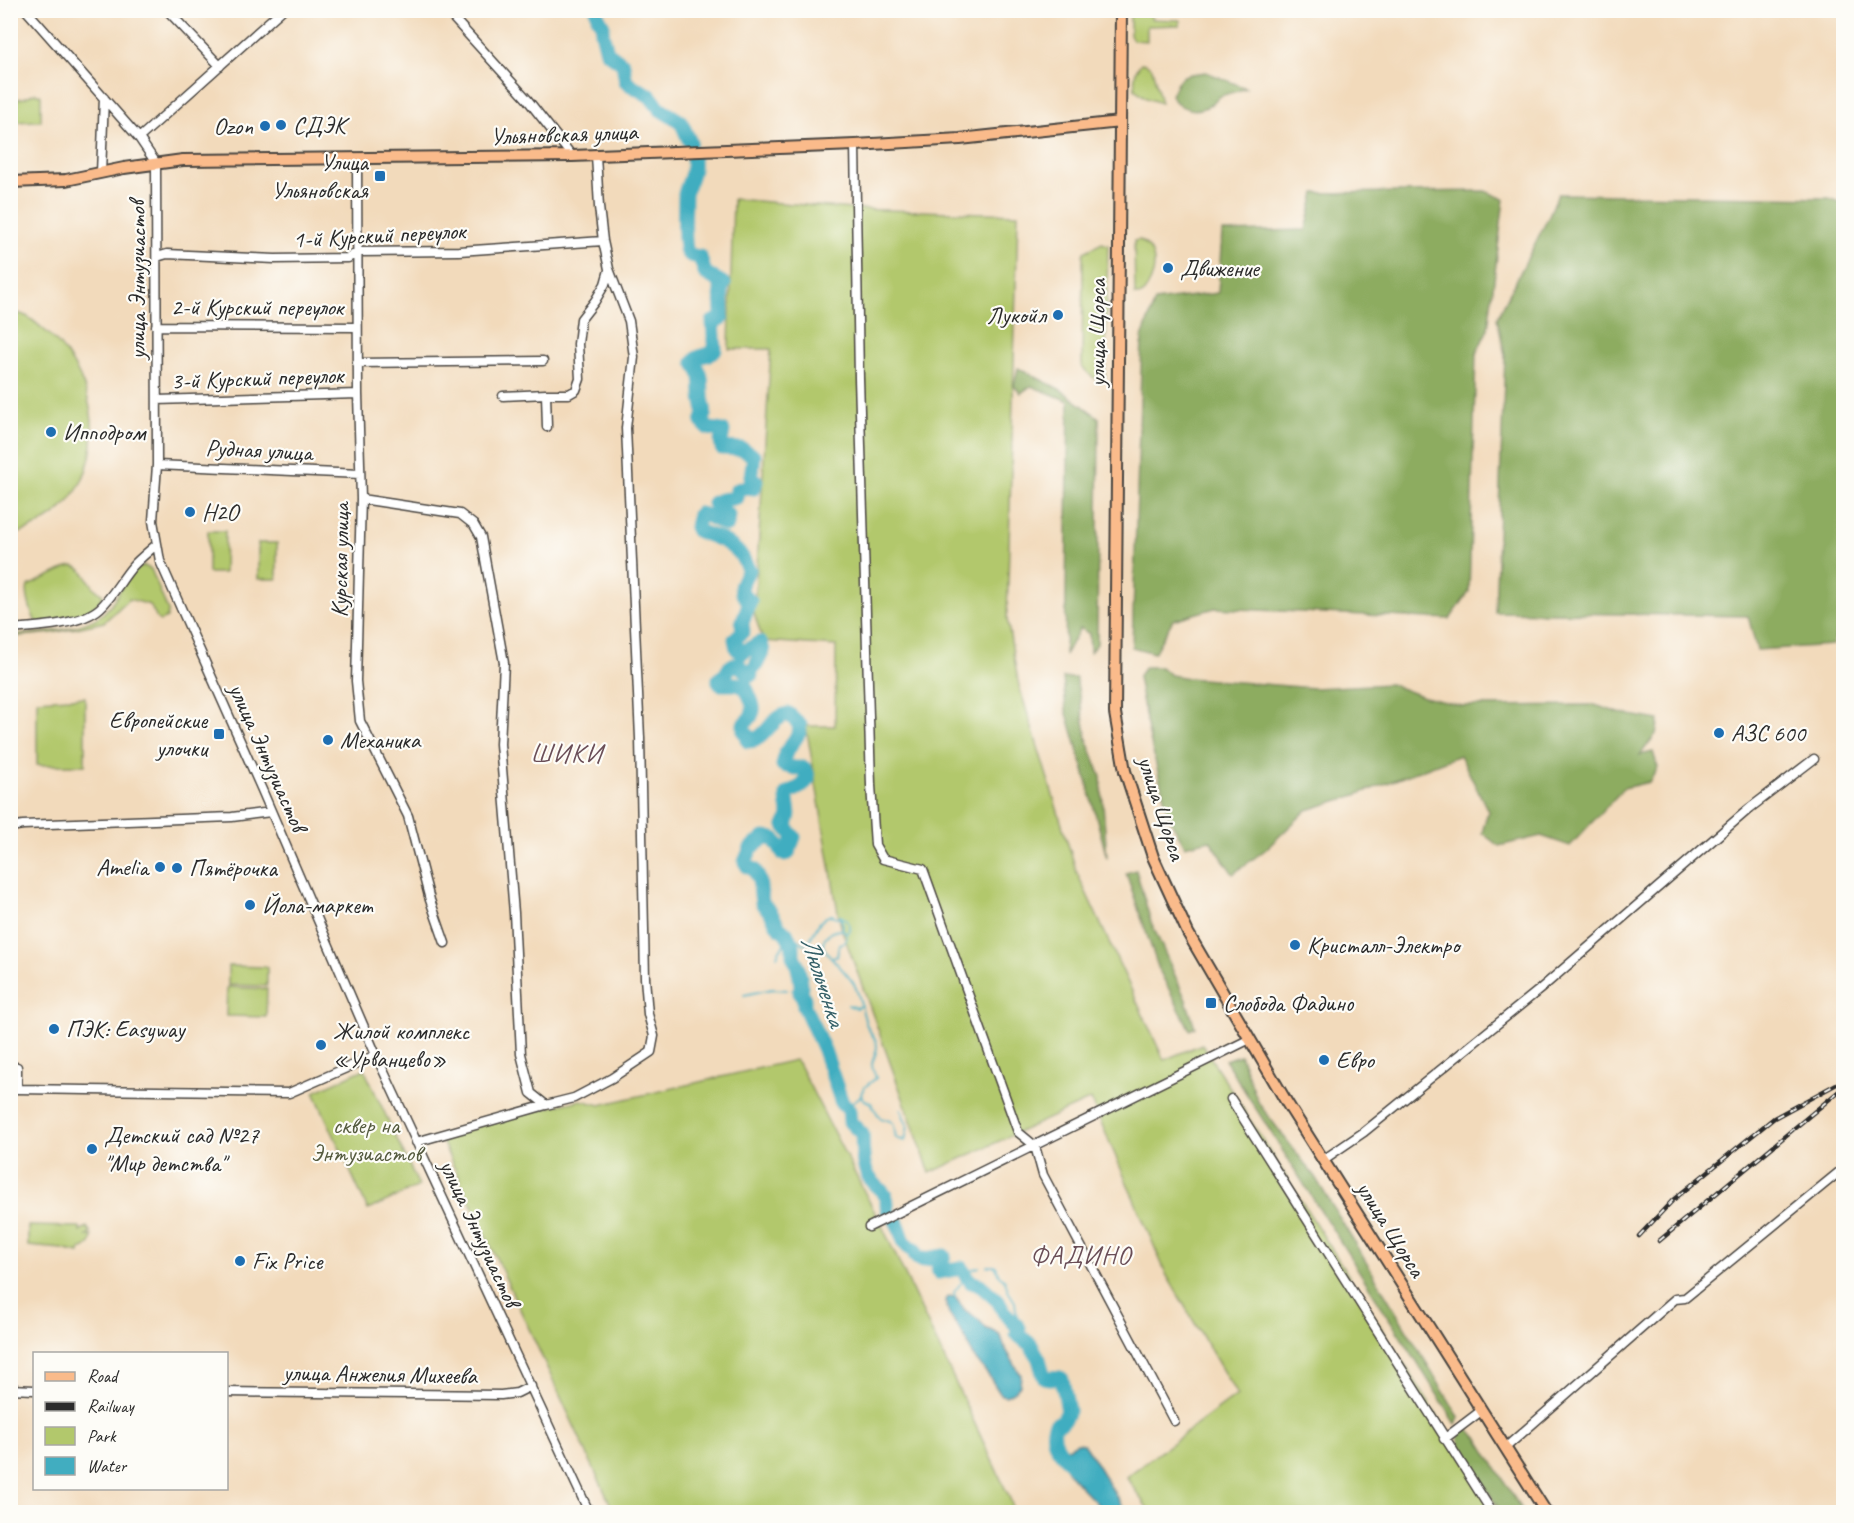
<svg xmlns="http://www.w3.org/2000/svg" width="1854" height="1523" font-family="Caveat,sans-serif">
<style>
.green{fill:#b2c86c;stroke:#6e7a4c;stroke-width:1.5}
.forest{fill:#8dac60;stroke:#5c6c46;stroke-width:1.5}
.water{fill:#41adc0;stroke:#366c76;stroke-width:1.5}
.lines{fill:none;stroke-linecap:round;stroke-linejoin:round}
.stream{stroke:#41adc0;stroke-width:2}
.river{stroke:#41adc0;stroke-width:15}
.minor-casing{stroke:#494541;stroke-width:11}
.major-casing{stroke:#494541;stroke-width:14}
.minor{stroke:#fff;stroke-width:8}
.major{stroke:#fabb8b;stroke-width:10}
.rail-casing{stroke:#2b2b2b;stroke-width:4.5}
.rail{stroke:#fdfcf7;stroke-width:2;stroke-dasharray:7;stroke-linecap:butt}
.poi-dot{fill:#1f6fb2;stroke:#fdfcf7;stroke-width:2}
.labels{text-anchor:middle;stroke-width:4.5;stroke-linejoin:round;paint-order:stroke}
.poi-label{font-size:24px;fill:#2b2b2b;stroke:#fdfcf7;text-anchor:start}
.street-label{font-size:24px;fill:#2b2b2b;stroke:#fdfcf7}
.park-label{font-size:24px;fill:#545a3e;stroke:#fdfcf7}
.neighbourhood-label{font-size:26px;letter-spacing:1.5px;fill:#6a4e57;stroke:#fdfcf7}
.water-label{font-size:26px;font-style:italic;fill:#345f67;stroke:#fdfcf7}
</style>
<rect width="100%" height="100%" fill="#fdfcf7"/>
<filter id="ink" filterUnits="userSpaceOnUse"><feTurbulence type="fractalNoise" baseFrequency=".0167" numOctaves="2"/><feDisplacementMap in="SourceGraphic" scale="12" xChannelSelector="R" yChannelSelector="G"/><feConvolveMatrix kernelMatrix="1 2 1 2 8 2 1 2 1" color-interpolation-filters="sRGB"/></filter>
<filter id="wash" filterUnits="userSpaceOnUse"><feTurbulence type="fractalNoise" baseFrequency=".008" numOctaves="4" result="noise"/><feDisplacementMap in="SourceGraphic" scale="24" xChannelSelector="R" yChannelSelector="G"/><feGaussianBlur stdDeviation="1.35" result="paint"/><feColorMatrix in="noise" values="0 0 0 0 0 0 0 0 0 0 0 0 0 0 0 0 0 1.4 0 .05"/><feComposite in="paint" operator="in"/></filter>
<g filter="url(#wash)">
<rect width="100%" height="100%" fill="#f2dabb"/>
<path class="green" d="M 1130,11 L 1151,11 L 1151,19 L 1180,20 L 1180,25 L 1147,26 L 1147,41 L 1133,40 L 1130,35 Z
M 1141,63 L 1146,64 L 1152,68 L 1161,103 L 1146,98 L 1135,89 C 1134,79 1134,72 1141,63 Z
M 35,93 L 41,95 L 41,121 L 11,122 L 11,100 L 24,98 Z
M 733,199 L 852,209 L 1018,214 L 1007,619 L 1019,686 L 1077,873 L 1164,1060 L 1202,1044 L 1498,1512 L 1150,1512 L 1126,1477 L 1237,1395 L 1167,1276 L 1091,1099 L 930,1173 L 842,930 L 839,918 L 806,726 L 835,726 L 836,646 L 763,641 L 754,613 L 771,349 L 729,349 Z
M 1140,240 C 1161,253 1156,278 1142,295 L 1135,295 L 1134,241 Z
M 1102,243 L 1108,245 L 1105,379 L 1104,381 L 1101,382 L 1092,377 L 1082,367 L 1083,255 L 1084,252 Z
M 10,311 C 16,313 23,314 28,317 C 33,320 38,325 42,328 C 92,368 112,448 69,501 C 54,519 32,529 11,536 Z
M 208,531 L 225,531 L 224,573 L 208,573 Z
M 258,543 L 277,543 L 277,579 L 258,579 Z
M 74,566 C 87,569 89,588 103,595 C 94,618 58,621 37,623 C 32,617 25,594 28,586 L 68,567 Z
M 144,566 L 151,569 L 168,611 L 167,618 L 160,621 L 157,619 L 150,605 L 129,599 L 104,622 L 53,633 L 11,637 L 11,635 C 38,633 79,631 101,615 C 118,603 125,570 144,566 Z
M 85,697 L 85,765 L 37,765 L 37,700 Z
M 228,966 L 267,967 L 267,986 L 228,985 Z
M 227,987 L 267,989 L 266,1017 L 226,1016 Z
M 795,1060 L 798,1063 L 883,1228 L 1011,1501 L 1014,1512 L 614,1512 L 440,1137 L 528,1112 L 581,1100 L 600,1105 Z
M 364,1069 L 419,1186 L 368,1210 L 314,1092 Z
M 28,1226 L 80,1227 L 80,1231 L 87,1227 L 91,1233 L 87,1236 L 92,1236 C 91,1244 88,1248 80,1250 L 79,1253 L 62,1249 L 28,1246 Z"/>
<path class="forest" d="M 1206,72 L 1246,88 C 1237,92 1227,93 1219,97 C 1215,100 1212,104 1208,106 C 1195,114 1177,108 1171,95 C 1181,72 1182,75 1206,72 Z
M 1485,191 L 1504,199 L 1488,329 L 1476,354 L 1469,592 L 1450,619 L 1215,608 L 1173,620 L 1154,653 L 1132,647 L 1142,338 L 1155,301 L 1218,293 L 1222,232 L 1306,230 L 1315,193 Z
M 1558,194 L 1829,198 L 1843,203 L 1844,615 L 1832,645 L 1757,650 L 1748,616 L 1495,612 L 1505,355 L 1497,318 L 1548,218 Z
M 1018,368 L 1061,390 L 1099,418 L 1097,644 L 1090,652 L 1089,634 L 1080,628 L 1065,655 L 1069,401 L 1031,386 L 1021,393 L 1014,386 Z
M 1145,667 L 1160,667 L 1171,675 L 1188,678 L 1314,688 L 1390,684 L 1421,696 L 1462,706 L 1595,705 L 1619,713 L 1659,720 L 1656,734 L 1640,755 L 1653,752 L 1658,768 L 1649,782 L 1624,788 L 1570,846 L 1541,836 L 1499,846 L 1482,833 L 1488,811 L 1460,755 L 1356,795 L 1307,810 L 1265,850 L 1233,874 L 1210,840 L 1185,846 L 1169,818 L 1148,731 L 1138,677 Z
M 1063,678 L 1076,678 L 1088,743 L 1101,777 L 1107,858 L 1086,778 L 1066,710 Z
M 1136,870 L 1151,922 L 1186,1000 L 1195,1027 L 1190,1030 L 1159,970 L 1126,873 Z
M 1240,1055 L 1259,1104 L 1315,1177 L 1459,1417 L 1456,1424 L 1225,1060 Z
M 1469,1429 L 1479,1440 L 1523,1512 L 1501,1512 L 1460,1447 L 1458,1432 Z"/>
<path class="water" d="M 948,1296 L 955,1297 L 965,1310 L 978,1319 L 987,1329 L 995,1332 L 1001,1336 L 1005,1348 L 1021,1375 L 1020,1385 L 1015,1391 L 1006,1396 L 1001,1395 L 989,1376 L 972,1355 L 967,1341 L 949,1314 L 945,1300 Z
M 1077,1443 L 1084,1444 L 1087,1448 L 1126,1512 L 1105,1512 C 1094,1499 1058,1469 1060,1452 Z"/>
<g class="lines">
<path class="stream" d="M 840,916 C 847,919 851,923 850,931 L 846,934
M 777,956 C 780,947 787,944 788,936 L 798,939 L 803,944 L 807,943 C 816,933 817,918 832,915 L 841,919 L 843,925 L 842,930 C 832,930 823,935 823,946 C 823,951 850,975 855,986 C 861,999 862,1013 867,1026 C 870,1033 876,1038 877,1046 C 877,1053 873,1058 872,1064 C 872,1069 875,1073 876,1078 C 871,1083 861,1087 861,1096
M 833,957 L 837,957 L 839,944 L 845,942 C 848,937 848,934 843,930
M 792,990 L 800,990
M 744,995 L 772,989 L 787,990
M 848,1005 L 856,1008 L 862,1005
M 844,1104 L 851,1103 L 861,1096 L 865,1100 L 871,1103 L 880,1118 C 899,1123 892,1122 896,1138 L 905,1141 L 908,1126 L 904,1118 L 901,1109
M 987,1266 L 996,1266 L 998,1274 L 1005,1280 L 1008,1291 L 1015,1302 L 1018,1326
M 955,1297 L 954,1292 L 961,1283 L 965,1272 L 979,1267"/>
<path class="river" d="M 597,10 L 598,17 L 603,26 L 602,32 L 607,52 L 623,64 L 626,82 L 650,96 L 660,109 L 681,122 L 690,142
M 693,160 C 695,172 688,182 685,194 C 685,206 683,242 687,252 C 689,256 696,256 700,257 L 705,273 L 724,284 L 721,288 L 722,318 L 713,322 L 715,350 C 709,358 698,353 694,362 C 703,376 701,378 702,394 C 702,407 708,409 702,422 L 708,428 L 723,431 L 721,442 L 722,448 L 742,449 L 754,456 L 751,476 L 756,481 L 754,488 L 746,487 L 737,490 L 737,497 C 728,501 722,497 714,503 L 717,508 L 728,515 L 727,525 C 717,522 712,515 699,514 L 696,527 L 698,531 C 718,539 723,538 740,554 C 744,559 745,565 749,570 C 741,583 736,591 750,601 L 742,623 L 743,631 L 735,639 L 737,649 L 742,653 L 759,643 L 761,644 L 763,651 L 756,665
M 751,675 L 749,675 L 740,666 L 733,665 L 729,668 L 726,674 L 719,679 L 719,682 L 721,684 L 737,684 L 746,688 C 753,704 759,711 744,724 L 744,732 L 748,735 L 748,741 C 765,742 771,716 789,714 L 800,725 L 799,733 L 786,753 L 783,765 L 795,768 L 804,768 L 807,773 L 808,779 L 802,786 L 787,794 C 786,808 793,812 785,826 L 794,837 L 788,853 L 784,854 L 774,839 L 764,838 L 751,848 L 745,862 L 748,867 L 754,869 L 759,879 L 762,903 L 771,913 L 778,926 L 786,933 L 793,946 L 793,956 L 797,964 L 800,977 L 801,986 L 800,993 L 804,998 L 804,1006 L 824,1050 L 842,1103 L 849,1110 L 850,1122 L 862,1134 C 863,1148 861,1167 871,1180 C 875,1186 883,1190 886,1197 C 888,1201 886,1206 888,1211
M 896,1221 C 903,1232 901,1246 914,1250 L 916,1257 L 920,1260 L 944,1256 L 939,1264 L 938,1272 L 961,1268 L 971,1282 L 980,1285 L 998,1301 L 1004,1312 L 1019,1328 L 1017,1334 L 1031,1345 L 1039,1359 L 1044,1377 C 1050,1380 1057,1375 1062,1379 L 1068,1411 L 1063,1421 L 1055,1425 C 1049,1443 1063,1455 1074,1467"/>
</g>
</g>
<g filter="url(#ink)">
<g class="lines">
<g class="minor-casing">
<path id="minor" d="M 26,10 L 139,138 L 156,163 L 157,465 L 153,521 L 160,561 L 262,790 L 376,1055 L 589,1512
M 167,10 L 220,66
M 446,10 L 527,99 L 572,156
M 139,138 L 282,10
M 855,145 L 859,378 L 871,785 L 875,845 L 883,859 L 923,869 L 1018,1132 L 1035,1146 L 1043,1175 L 1174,1421
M 357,160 L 358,394 L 361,499 L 356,681 L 360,721 L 408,816 L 430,900 L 445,943
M 101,173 L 104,98
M 157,257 L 167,254 L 275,259 L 348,258 L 358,252 L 459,251 L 603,241
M 156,326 L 357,327
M 357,363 L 543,361
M 503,396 L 546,394
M 157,400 L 358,394
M 547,427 L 546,394 L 569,394 L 576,390 L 580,379 L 578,344 L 581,319 L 595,301 L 605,284 L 609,270
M 157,465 L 360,474
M 361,499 L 460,514 L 474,525 L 481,537 L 504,663 L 500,744 L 514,913 L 521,1054 L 531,1093 L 546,1105 L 574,1098 L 612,1078 L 651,1052 L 654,1036 L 648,1014 L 645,978 L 640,738 L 626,428 L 634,357 L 629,321 L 609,269 L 603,241 L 599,207 L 596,155
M 10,629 C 36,627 81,625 100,608 C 113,596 121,580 132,567 C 139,559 148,552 156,545
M 10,827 L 23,825 L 232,817 L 271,812
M 10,1067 L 17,1067 L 17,1089 L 289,1093 L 376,1055
M 1231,1099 L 1492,1512
M 416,1142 L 546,1105
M 1323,1160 L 1364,1132 L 1539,990 L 1750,808 L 1814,759
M 869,1227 L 1250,1039
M 10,1389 L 34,1390
M 226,1392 L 501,1395 L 517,1393 L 531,1386
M 1444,1439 L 1481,1411
M 1505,1448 L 1675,1299 L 1685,1298 L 1844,1168"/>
</g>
<g class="major-casing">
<path id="major" d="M 1121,10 L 1115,713 L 1125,771 L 1153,857 L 1188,933 L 1287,1103 L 1546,1512
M 10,182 L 66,180 L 124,168 L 183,160 L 572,156 L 855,145 L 960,139 L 1120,122"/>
</g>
<use href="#minor" class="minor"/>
<use href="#major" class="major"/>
<g class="rail-casing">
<path id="rail" d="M 1639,1236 L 1673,1200 L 1774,1118 L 1844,1080
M 1659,1241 L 1844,1087"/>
</g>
<use href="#rail" class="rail"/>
</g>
</g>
<g class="poi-dot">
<circle cx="281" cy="125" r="6"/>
<circle cx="265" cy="126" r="6"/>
<rect x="374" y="170" width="12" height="12" rx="3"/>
<circle cx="1168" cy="268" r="6"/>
<circle cx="1058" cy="315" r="6"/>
<circle cx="51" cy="432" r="6"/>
<circle cx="190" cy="512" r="6"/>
<circle cx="1719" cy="733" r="6"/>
<rect x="213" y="728" width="12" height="12" rx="3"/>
<circle cx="328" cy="740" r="6"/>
<circle cx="160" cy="867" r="6"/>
<circle cx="177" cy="868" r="6"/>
<circle cx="250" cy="905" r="6"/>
<circle cx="1295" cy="945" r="6"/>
<rect x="1205" y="997" width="12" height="12" rx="3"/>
<circle cx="54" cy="1029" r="6"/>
<circle cx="321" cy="1045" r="6"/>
<circle cx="1324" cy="1060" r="6"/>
<circle cx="92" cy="1149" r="6"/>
<circle cx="240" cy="1261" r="6"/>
</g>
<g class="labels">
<g class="poi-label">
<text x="293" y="133">СДЭК</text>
<text x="253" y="134" text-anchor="end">Ozon</text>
<text x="368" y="170" text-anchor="end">Улица<tspan x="368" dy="28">Ульяновская</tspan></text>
<text x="1180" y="276">Движение</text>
<text x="1046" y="323" text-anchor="end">Лукойл</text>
<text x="63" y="440">Ипподром</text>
<text x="202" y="520">H2O</text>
<text x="207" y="728" text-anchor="end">Европейские<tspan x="207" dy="28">улочки</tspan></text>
<text x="1731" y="741">АЗС 600</text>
<text x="340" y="748">Механика</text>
<text x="148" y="875" text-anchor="end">Amelia</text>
<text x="189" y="876">Пятёрочка</text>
<text x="262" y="913">Йола-маркет</text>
<text x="1307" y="953">Кристалл-Электро</text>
<text x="1223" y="1011">Слобода Фадино</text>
<text x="66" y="1037">ПЭК: Easyway</text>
<text x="333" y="1039">Жилой комплекс<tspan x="333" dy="28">«Урванцево»</tspan></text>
<text x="1336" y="1068">Евро</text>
<text x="104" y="1143">Детский сад №27<tspan x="104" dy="28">"Мир детства"</tspan></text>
<text x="252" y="1269">Fix Price</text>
</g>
<g class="street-label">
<text transform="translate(564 134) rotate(-2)" y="8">Ульяновская улица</text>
<text transform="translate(379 235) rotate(-3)" y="8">1-й Курский переулок</text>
<text transform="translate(137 280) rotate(-90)" y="8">улица Энтузиастов</text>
<text x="257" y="315">2-й Курский переулок</text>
<text transform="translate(1097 333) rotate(-90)" y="8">улица Щорса</text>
<text transform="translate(257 378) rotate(-2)" y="8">3-й Курский переулок</text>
<text transform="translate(259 450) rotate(3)" y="8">Рудная улица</text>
<text transform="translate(340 560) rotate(-89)" y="8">Курская улица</text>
<text transform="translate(268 757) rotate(66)" y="8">улица Энтузиастов</text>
<text transform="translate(1162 808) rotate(72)" y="8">улица Щорса</text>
<text transform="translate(1391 1229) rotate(58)" y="8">улица Щорса</text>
<text transform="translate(480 1233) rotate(65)" y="8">улица Энтузиастов</text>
<text transform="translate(380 1374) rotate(1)" y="8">улица Анжелия Михеева</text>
</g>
<g class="park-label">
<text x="366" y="1133">сквер на<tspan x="366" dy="28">Энтузиастов</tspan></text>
</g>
<g class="neighbourhood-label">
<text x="567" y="762">ШИКИ</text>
<text x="1081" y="1264">ФАДИНО</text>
</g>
<g class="water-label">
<text transform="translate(824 981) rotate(72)" y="9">Люльченка</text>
</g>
</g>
<rect width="1854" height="1523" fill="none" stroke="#fdfcf7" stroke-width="36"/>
<rect x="33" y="1352" width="195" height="138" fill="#fdfcf7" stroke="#a9a8a5" stroke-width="1.5"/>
<rect x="45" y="1372" width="30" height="9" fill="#fabb8b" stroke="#a9a8a5" stroke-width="1.5"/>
<text x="87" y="1382" font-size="18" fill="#2b2b2b">Road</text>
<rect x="45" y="1402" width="30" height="9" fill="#2b2b2b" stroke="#a9a8a5" stroke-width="1.5"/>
<text x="87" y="1412" font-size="18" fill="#2b2b2b">Railway</text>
<rect x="45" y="1427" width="30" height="18" fill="#b2c86c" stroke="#a9a8a5" stroke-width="1.5"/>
<text x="87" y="1442" font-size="18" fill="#2b2b2b">Park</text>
<rect x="45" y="1457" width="30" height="18" fill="#41adc0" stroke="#a9a8a5" stroke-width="1.5"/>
<text x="87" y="1472" font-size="18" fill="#2b2b2b">Water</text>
</svg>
